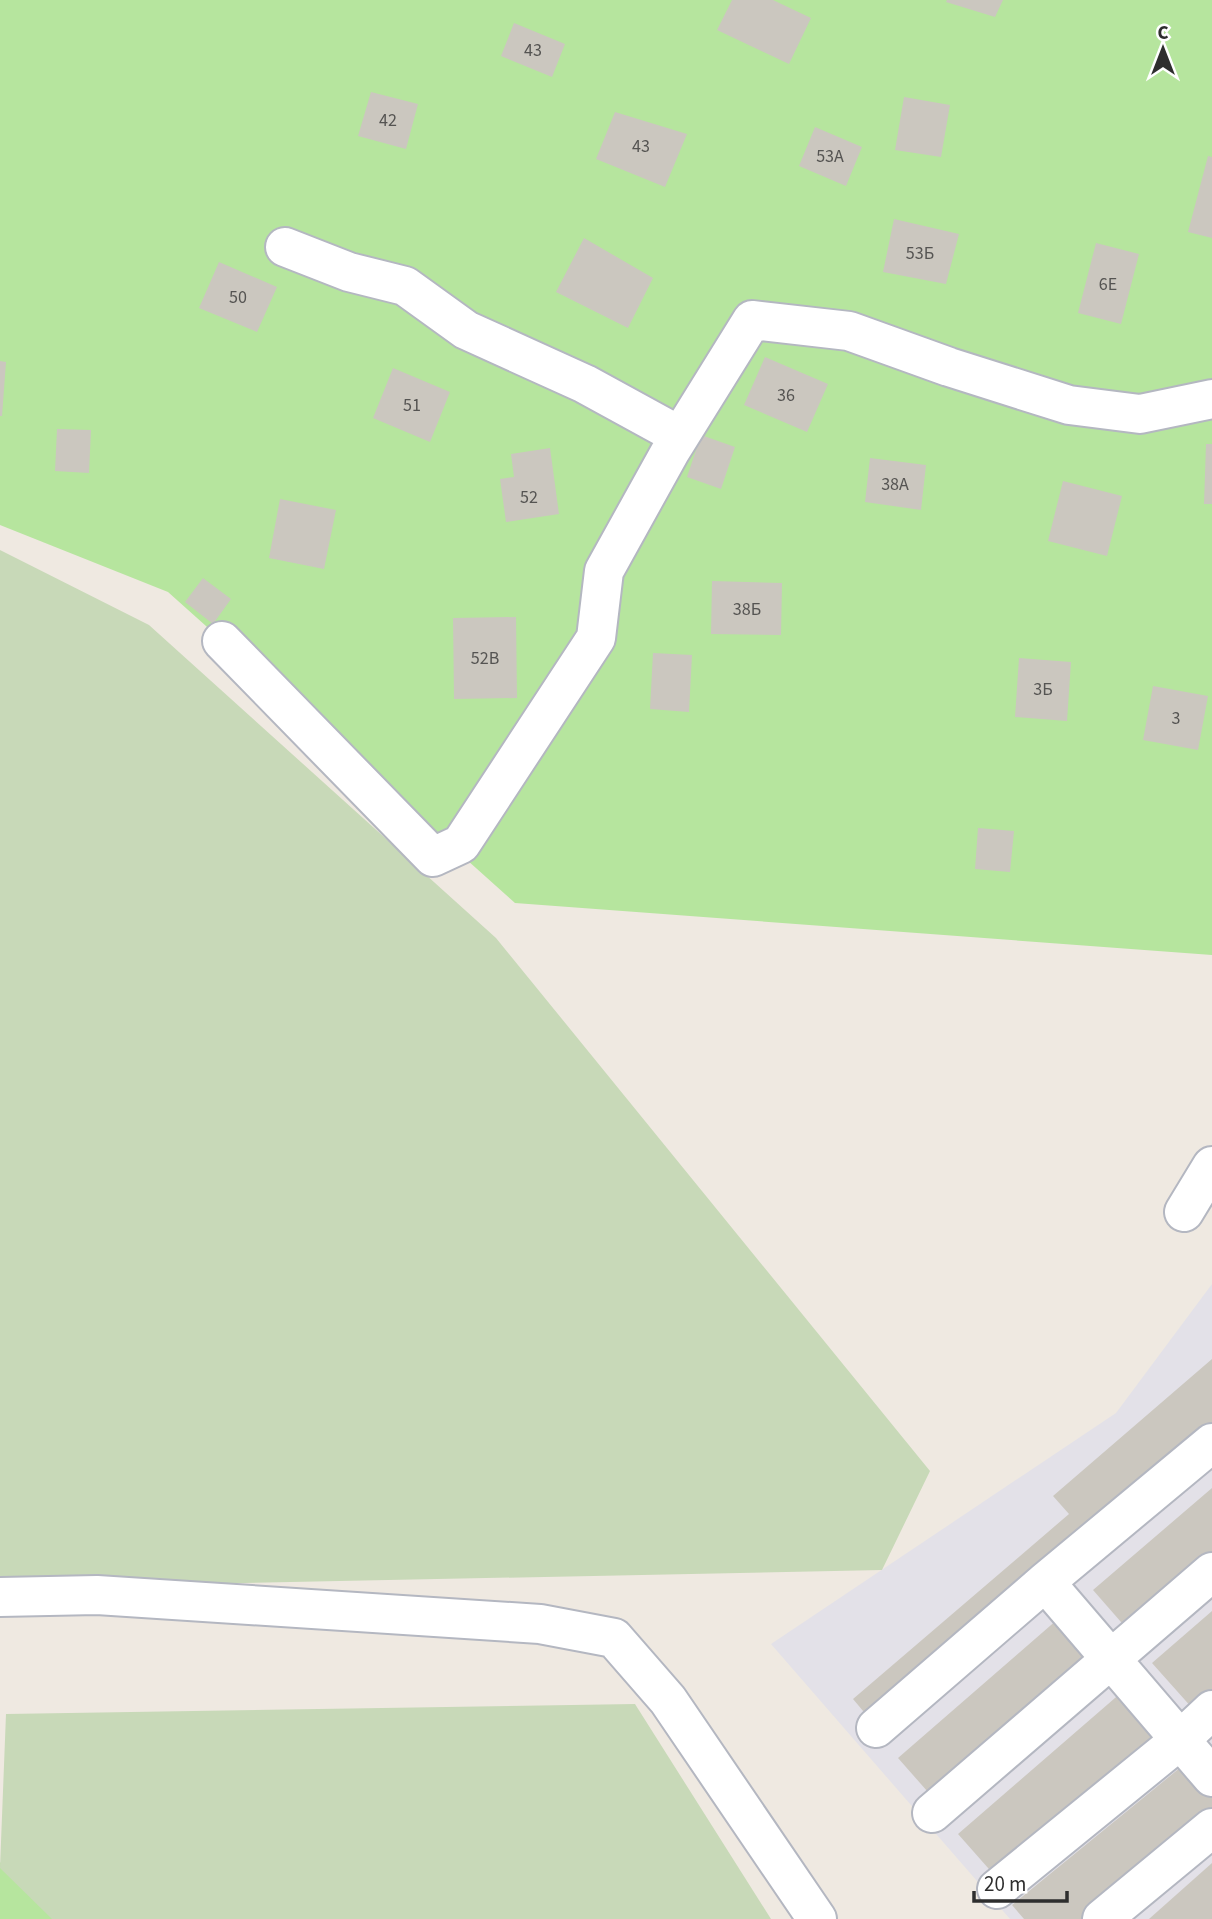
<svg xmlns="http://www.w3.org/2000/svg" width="1212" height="1919" font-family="'Source Sans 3',sans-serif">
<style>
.industrial{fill:#e3e1e8}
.green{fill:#b6e59e}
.cemetery{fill:#c8d9b8}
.building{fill:#cbc7bf}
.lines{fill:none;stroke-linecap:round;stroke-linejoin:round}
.minor-casing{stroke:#b4b7c1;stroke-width:42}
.minor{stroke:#fff;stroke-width:38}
.labels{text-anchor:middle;stroke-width:7;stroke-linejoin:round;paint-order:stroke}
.number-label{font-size:18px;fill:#555452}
</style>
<rect width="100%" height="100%" fill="#efe9e1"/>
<path class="industrial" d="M 1212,1284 L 1212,1919 L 1010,1919 L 771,1644 L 1116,1413 Z"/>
<path class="green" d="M 0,0 L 1212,0 L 1212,955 L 515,903 L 168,592 L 0,525 Z
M 0,1862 L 57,1919 L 0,1919 Z"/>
<path class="cemetery" d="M 0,550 L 149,625 L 496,938 L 930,1471 L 882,1570 L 0,1588 Z
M 635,1704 L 771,1919 L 52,1919 L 0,1868 L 6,1714 Z"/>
<path class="building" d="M 732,0 L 773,0 L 811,18 L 789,64 L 717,30 Z
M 947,0 L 1003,0 L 995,17 L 946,2 Z
M 514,23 L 565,44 L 552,77 L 501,56 Z
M 371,92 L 418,104 L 406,149 L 358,136 Z
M 904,97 L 950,105 L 941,157 L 895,150 Z
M 615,112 L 687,134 L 665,187 L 596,159 Z
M 815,127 L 862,147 L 846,186 L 799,166 Z
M 1208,156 L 1212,157 L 1212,238 L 1188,232 Z
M 894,219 L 959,234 L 946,284 L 883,272 Z
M 584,238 L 653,278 L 628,328 L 556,292 Z
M 1096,243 L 1139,254 L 1121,324 L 1078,313 Z
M 219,262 L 277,287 L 257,332 L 199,308 Z
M 765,357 L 828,384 L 807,432 L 744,405 Z
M 0,361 L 6,362 L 2,416 L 0,416 Z
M 393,368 L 450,392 L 430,442 L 373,418 Z
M 57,429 L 91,430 L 89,473 L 55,471 Z
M 701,435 L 735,447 L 721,489 L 687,477 Z
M 1206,444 L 1212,444 L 1212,504 L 1204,504 Z
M 550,448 L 559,514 L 506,522 L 500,479 L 514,477 L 511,454 Z
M 870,458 L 926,465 L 921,510 L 865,502 Z
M 1063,481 L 1122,496 L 1107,556 L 1048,541 Z
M 280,499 L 336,510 L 324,569 L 269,558 Z
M 203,578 L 231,599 L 213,624 L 185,602 Z
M 712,581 L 782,583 L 781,635 L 711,634 Z
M 516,617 L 517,698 L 454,699 L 453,618 Z
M 653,653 L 692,655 L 689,712 L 650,709 Z
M 1019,658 L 1071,662 L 1067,721 L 1015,717 Z
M 1153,686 L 1208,696 L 1198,750 L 1143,740 Z
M 978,828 L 1014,831 L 1010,872 L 975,869 Z
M 1212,1359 L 1212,1434 L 874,1724 L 853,1699 L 1069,1514 L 1053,1496 Z
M 1212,1488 L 1212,1559 L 1128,1630 L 1093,1590 Z
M 1212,1611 L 1212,1692 L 1193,1709 L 1152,1663 Z
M 1066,1612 L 1103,1654 L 935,1800 L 898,1758 Z
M 1130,1685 L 1168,1729 L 996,1877 L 958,1834 Z
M 1192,1758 L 1212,1782 L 1212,1819 L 1089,1919 L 1024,1919 L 1012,1905 Z
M 1212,1863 L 1212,1919 L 1149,1919 Z"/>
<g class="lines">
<g class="minor-casing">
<path id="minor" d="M 285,247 L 349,272 L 405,286 L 466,330 L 585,384 L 680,436
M 222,641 L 433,857 L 461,844 L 596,638 L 604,571 L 670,452 L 752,320 L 849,331 L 949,367 L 1069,405 L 1140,414 L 1212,399
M 1184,1212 L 1212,1166
M 1045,1582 L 1212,1777
M 0,1597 L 97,1595 L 540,1624 L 614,1638 L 668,1700 L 817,1919
M 876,1728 L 1045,1582 L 1212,1443
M 932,1813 L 1212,1572
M 997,1889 L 1180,1740 L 1212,1710
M 1102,1919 L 1212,1828"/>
</g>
<use href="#minor" class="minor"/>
</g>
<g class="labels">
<g class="number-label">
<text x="533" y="56">43</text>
<text x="388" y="126">42</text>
<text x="641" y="152">43</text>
<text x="830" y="162">53А</text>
<text x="920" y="259">53Б</text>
<text x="1108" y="290">6Е</text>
<text x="238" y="303">50</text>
<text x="786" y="401">36</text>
<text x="412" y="411">51</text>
<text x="895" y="490">38А</text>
<text x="529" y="503">52</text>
<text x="747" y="615">38Б</text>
<text x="485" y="664">52В</text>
<text x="1043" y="695">3Б</text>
<text x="1176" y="724">3</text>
</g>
</g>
<g transform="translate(1163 49)" stroke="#ffffff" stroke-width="5" paint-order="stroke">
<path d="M0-5L12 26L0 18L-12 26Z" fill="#2e2e2e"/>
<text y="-10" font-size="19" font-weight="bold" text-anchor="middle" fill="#2e2e2e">С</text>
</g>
<path d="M974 1891v10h93v-10" fill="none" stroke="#2e2e2e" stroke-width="3.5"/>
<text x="984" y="1891" font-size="21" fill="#2e2e2e" stroke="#ffffff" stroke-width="5" paint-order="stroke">20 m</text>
</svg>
